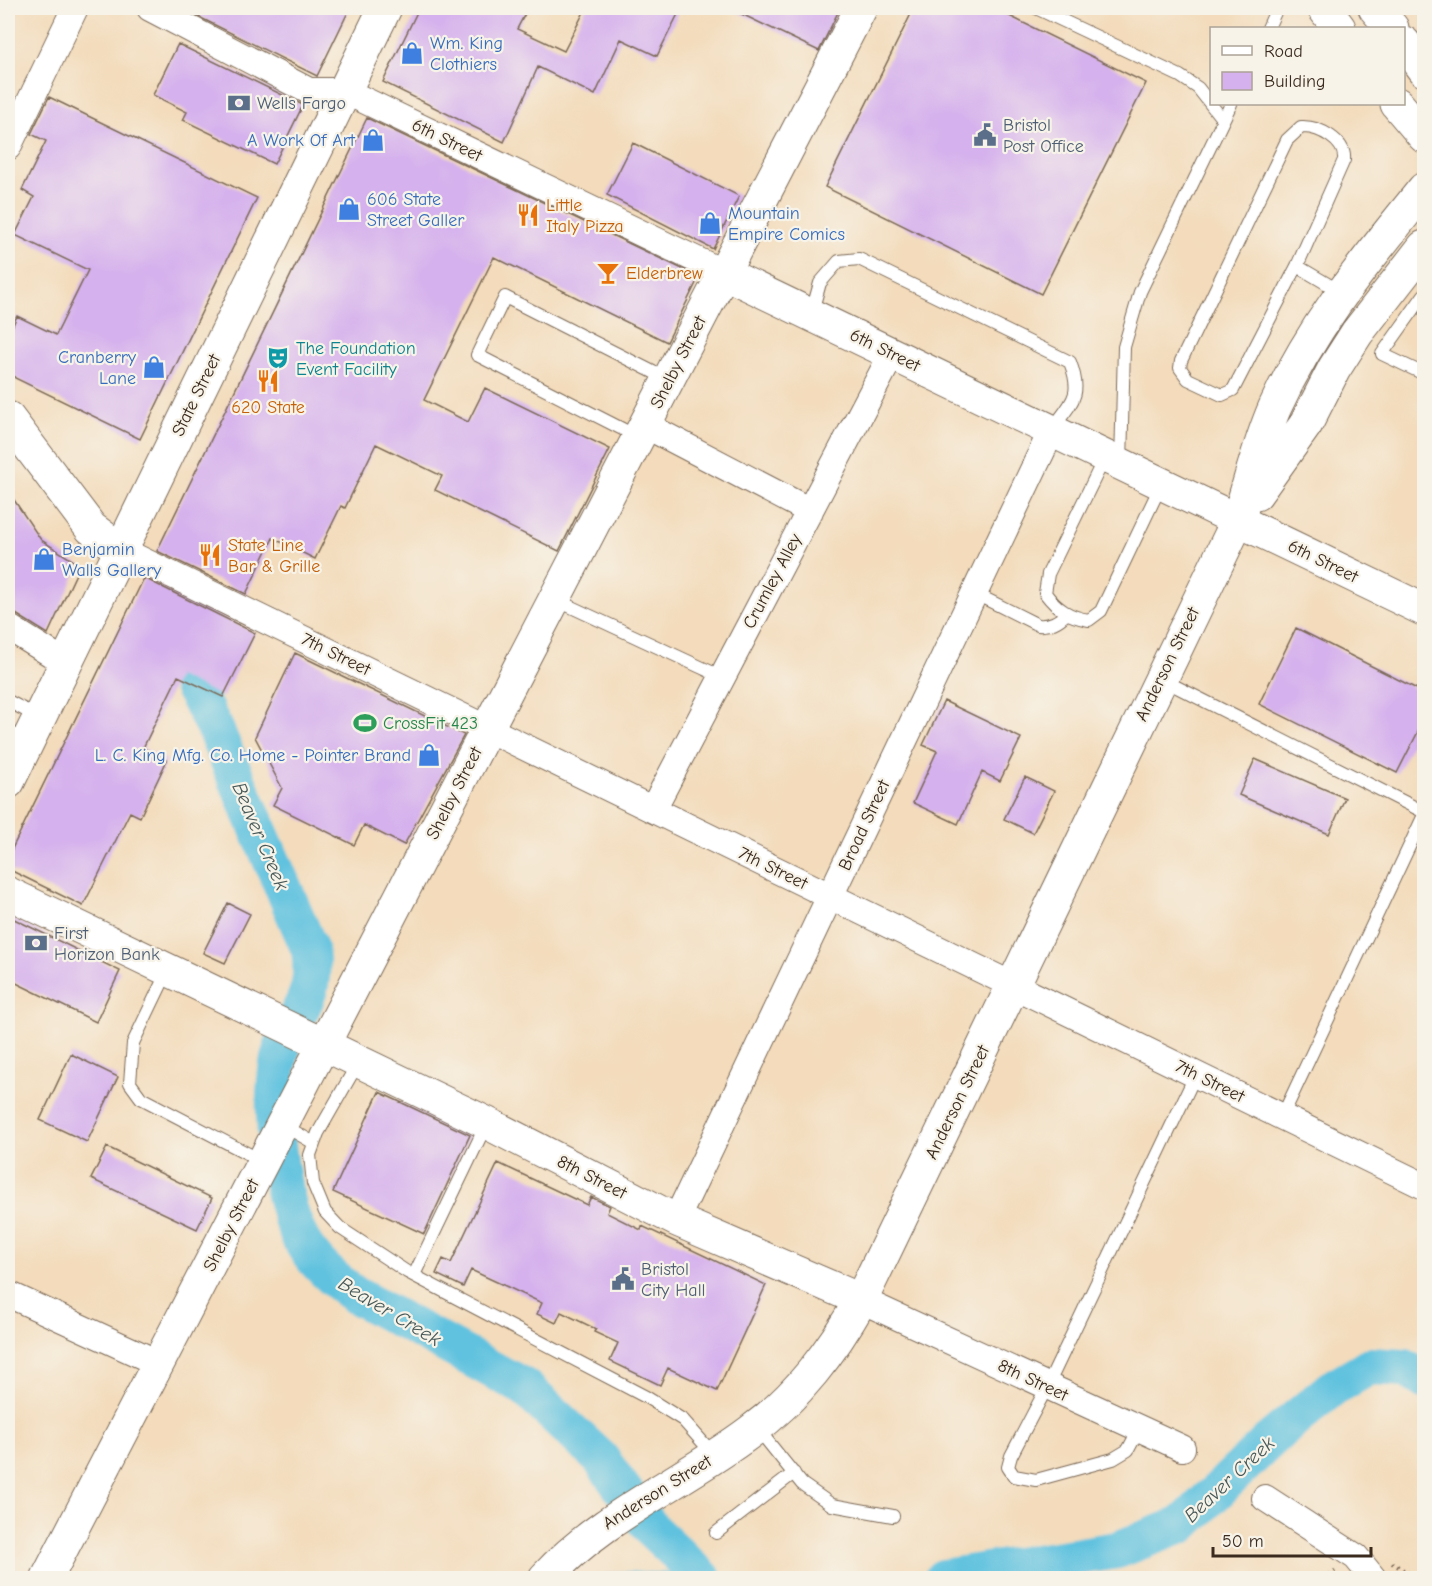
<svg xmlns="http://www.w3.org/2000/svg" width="1432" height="1586" font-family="'Comic Neue',sans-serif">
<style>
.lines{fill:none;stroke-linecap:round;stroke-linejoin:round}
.stream{stroke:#61c2df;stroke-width:6}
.river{stroke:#61c2df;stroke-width:38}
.building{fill:#d5b1ed}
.service-casing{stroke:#7b6855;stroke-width:14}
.minor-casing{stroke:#7b6855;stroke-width:28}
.tertiary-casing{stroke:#7b6855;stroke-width:34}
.secondary-casing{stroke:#7b6855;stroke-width:35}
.primary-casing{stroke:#7b6855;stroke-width:35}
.trunk-casing{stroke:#7b6855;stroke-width:35}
.path{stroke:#7b6855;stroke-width:4;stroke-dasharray:1.5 4.5;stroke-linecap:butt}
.service{stroke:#fff;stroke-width:12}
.minor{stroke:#fff;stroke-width:26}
.tertiary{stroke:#fff;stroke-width:32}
.secondary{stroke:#fff;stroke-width:33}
.primary{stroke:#fff;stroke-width:33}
.trunk{stroke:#fff;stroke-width:33}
.labels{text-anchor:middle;stroke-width:4.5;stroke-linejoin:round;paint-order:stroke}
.shop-label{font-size:18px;fill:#366cbe;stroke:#f7f3e8;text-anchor:start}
.service-label{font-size:18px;fill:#4e5e75;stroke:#f7f3e8;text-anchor:start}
.street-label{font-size:18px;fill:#3b2a1e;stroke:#f7f3e8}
.food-label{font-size:18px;fill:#c56008;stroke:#f7f3e8;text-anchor:start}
.culture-label{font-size:18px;fill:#0d838f;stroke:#f7f3e8;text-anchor:start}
.leisure-label{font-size:18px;fill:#27864d;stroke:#f7f3e8;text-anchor:start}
.water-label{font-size:20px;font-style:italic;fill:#465858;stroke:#f7f3e8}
</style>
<rect width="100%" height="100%" fill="#f7f3e8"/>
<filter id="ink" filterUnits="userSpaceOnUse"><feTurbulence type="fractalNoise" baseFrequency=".0167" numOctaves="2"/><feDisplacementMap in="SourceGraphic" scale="12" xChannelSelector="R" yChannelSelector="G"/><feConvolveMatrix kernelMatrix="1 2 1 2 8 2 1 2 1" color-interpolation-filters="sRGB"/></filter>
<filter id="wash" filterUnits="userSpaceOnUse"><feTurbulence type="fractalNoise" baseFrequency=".008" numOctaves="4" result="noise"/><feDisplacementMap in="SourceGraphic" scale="24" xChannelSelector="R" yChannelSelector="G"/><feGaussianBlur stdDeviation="1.35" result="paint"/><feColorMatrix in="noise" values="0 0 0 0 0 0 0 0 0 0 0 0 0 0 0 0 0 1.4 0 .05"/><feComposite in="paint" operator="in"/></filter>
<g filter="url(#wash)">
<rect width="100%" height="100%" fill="#f3dbbb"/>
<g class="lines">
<path class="stream" d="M 600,1578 L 622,1574 L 702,1577"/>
<path class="river" d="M 192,686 L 215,729 L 310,950 C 317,999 297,1007 282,1048 C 266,1094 278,1208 306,1248 C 319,1267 337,1282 355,1295 L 524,1387 L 600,1458 L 653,1531 L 703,1578
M 943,1578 L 1117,1550 L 1182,1525 L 1270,1440 L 1331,1389 L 1370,1366 L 1405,1368 L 1424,1380"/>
</g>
<g id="blocks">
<path class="building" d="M 181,8 L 350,8 L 317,76 Z
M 419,8 L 528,8 L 517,29 L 564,51 L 586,8 L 681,8 L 657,56 L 621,39 L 595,95 L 538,67 L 504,142 L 383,82 Z
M 729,8 L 840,8 L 819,51 Z
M 914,8 L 993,8 L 1146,83 L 1041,294 L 825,187 Z
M 178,44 L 303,105 L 274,164 L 183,120 L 187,112 L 153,95 Z
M 49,97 L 257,198 L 140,439 L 15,378 L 8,368 L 8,336 L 17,316 L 56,335 L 88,270 L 15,235 L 34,197 L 22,190 L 46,141 L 31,134 Z
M 367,118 L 699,277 L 667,342 L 494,257 L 424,400 L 468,422 L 485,388 L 610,449 L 559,551 L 435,490 L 442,476 L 376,444 L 345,508 L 341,506 L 315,559 L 273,538 L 246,594 L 157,551 Z
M 633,143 L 739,196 L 713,249 L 607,195 Z
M 8,491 L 41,540 L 80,565 L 48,634 L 16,614 L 8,612 Z
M 144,578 L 255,633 L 223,697 L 178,676 L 143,748 L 167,760 L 140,817 L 130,812 L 83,906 L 8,869 L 8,857 Z
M 1296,628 L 1425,693 L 1425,718 L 1397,773 L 1259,704 Z
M 295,653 L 464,735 L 404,845 L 364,825 L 354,845 L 273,805 L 282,788 L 255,737 Z
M 944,701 L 1021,738 L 1000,781 L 982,772 L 958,824 L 913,803 L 937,751 L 923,745 Z
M 1255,759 L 1345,798 L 1329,834 L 1239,795 Z
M 1025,777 L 1054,791 L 1033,833 L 1004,819 Z
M 228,903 L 250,914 L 225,963 L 203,953 Z
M 8,916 L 120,971 L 96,1022 L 8,979 Z
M 71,1054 L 118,1077 L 87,1142 L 40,1120 Z
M 379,1092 L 470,1135 L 424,1234 L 333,1192 Z
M 107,1147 L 212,1198 L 197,1229 L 91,1179 Z
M 498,1163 L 587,1205 L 591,1197 L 610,1206 L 607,1213 L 641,1230 L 642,1226 L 766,1285 L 717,1391 L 668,1368 L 660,1385 L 610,1361 L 618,1343 L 594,1332 L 596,1329 L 561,1312 L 556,1323 L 537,1314 L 542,1303 L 471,1270 L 463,1287 L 436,1274 L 443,1259 L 451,1263 Z"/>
</g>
</g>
<g filter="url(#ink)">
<use href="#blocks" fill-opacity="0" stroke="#7b6855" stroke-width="1.5"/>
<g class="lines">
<g class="service-casing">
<path id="service" d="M 1036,8 L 1180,76 L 1198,88 L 1223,120
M 1268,28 L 1277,8
M 1301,127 C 1319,126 1346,141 1344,160 L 1297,266 L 1233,390 L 1222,395 L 1188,379 L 1180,368 L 1181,361 L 1287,140 Z
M 1297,266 L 1341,292
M 1424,295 L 1382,354 L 1424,374
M 811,315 L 820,283 L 839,261 L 859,259 L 1070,362 C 1083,396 1072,402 1052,429
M 638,437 L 477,355 L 505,297 L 667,379
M 1105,457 L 1048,574 L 1045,593 C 1057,609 1069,617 1089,620 L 1101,611 L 1161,485
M 1121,463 L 1124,347 L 1140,292 L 1231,104
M 974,593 L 1038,625 C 1050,626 1058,622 1067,613
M 554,599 L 722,677
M 1161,679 L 1424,812
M 8,701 L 38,717
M 168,970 L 133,1043 L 130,1083 L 141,1098 L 262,1161
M 358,1063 L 318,1133 L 310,1155 L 313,1183 L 325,1212 L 340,1228 L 407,1272 L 646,1397 L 683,1420 L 714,1455
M 1282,1117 L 1424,815
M 283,1125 L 314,1143
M 414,1275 L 486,1125
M 757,1428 L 802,1484 L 832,1505 L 893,1516
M 1139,1429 L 1128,1450 L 1113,1459 L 1036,1480 L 1014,1476 L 1008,1467 L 1011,1456 L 1047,1387 L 1196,1074
M 716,1533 L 794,1473"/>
</g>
<g class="minor-casing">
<path id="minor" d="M 150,8 L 309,91 L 345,91 L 724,273
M 8,147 L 75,8
M 645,425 L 810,511
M 121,550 L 1424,1186
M 8,627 L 66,663
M 653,809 L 892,354
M 676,1220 L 1052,430
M 8,1294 L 158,1363
M 861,1300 L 1182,1448
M 1265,1498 L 1356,1557 L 1373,1578"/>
</g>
<g class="tertiary-casing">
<path id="tertiary" d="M 724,273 L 1424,610
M 8,893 L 487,1123 L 676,1220 L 861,1300
M 47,1578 L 861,8"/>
</g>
<g class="secondary-casing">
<path id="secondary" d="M 8,418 L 91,528 L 121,550"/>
</g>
<g class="primary-casing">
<path id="primary" d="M 1324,8 L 1339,28
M 1375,8 L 1392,28
M 1404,43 L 1424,70
M 1397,104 L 1424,136
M 8,782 L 385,8"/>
</g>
<g class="trunk-casing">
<path id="trunk" d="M 1256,494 L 1306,424 L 1334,369 L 1357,333 L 1424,247
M 545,1578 C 603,1515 682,1483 750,1432 C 798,1397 832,1351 861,1300 L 1238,520 C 1250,483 1259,443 1275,407 C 1314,322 1366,261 1424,189"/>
</g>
<path class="path" d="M 1392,1563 L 1417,1578
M 1227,1578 L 1287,1578
M 1324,1578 L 1335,1571"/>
<use href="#service" class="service"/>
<use href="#minor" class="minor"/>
<use href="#tertiary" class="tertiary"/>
<use href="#secondary" class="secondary"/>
<use href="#primary" class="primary"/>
<use href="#trunk" class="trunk"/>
</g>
</g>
<defs>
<g id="shop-bare" transform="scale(1.8)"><path d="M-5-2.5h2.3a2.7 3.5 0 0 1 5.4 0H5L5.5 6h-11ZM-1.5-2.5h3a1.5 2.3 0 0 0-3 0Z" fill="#3f7fe0" stroke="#f7f3e8" stroke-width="2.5" paint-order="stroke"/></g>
<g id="bank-bare" transform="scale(1.8)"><path d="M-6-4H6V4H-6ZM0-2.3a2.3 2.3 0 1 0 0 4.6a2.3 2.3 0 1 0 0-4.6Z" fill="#5c6f8a" stroke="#f7f3e8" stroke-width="2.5" paint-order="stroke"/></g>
<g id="civic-bare" transform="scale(1.8)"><path d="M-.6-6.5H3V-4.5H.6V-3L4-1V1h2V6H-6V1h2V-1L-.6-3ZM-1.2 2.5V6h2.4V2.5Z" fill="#5c6f8a" stroke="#f7f3e8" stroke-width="2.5" paint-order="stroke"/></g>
<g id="restaurant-bare" transform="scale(1.8)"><path d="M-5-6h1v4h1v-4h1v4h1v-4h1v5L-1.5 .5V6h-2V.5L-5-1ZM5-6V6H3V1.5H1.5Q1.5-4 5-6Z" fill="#e8710a" stroke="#f7f3e8" stroke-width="2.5" paint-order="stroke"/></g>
<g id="bar-bare" transform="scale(1.8)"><path d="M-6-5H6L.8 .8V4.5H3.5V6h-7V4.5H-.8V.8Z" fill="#e8710a" stroke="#f7f3e8" stroke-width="2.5" paint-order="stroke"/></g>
<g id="theatre-bare" transform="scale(1.8)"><path d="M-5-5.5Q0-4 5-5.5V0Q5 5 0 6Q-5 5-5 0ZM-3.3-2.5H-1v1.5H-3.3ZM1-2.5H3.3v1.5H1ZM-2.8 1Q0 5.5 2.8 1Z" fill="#0f9aa8" stroke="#f7f3e8" stroke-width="2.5" paint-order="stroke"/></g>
<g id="stadium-bare" transform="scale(1.8)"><path d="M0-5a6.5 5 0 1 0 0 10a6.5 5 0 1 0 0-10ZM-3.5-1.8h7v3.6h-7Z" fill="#2e9e5b" stroke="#f7f3e8" stroke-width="2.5" paint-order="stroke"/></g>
</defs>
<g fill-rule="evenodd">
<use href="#shop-bare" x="412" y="53"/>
<use href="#bank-bare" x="239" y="103"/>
<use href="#civic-bare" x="985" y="135"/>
<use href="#shop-bare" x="373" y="140"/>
<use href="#shop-bare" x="349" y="209"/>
<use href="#restaurant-bare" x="528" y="215"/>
<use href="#shop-bare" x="710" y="223"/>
<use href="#bar-bare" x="608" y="273"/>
<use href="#theatre-bare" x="278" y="358"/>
<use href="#shop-bare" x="154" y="367"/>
<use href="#restaurant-bare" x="268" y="381"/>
<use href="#restaurant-bare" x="210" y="555"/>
<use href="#shop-bare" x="44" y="559"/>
<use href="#stadium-bare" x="365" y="723"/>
<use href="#shop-bare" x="429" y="755"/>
<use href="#bank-bare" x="36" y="943"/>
<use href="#civic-bare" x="623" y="1279"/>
</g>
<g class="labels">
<g class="shop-label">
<text x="430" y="49">Wm. King<tspan x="430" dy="21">Clothiers</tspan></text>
<text x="355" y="146" text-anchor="end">A Work Of Art</text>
<text x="367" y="205">606 State<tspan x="367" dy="21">Street Galler</tspan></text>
<text x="728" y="219">Mountain<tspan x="728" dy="21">Empire Comics</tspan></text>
<text x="136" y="363" text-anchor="end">Cranberry<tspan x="136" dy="21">Lane</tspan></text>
<text x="62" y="555">Benjamin<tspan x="62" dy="21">Walls Gallery</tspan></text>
<text x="411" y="761" text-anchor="end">L. C. King Mfg. Co. Home - Pointer Brand</text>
</g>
<g class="service-label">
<text x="257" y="109">Wells Fargo</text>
<text x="1003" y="131">Bristol<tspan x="1003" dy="21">Post Office</tspan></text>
<text x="54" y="939">First<tspan x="54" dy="21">Horizon Bank</tspan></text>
<text x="641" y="1275">Bristol<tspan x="641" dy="21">City Hall</tspan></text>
</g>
<g class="street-label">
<text transform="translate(447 140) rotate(26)" y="6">6th Street</text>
<text transform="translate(885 350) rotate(26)" y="6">6th Street</text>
<text transform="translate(678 362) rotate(-63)" y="6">Shelby Street</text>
<text transform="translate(196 395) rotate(-64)" y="6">State Street</text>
<text transform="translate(1323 561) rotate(26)" y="6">6th Street</text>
<text transform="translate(772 581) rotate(-62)" y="6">Crumley Alley</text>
<text transform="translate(336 654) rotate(26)" y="6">7th Street</text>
<text transform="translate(1167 664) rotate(-64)" y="6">Anderson Street</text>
<text transform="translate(454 793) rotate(-63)" y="6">Shelby Street</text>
<text transform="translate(864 825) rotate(-65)" y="6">Broad Street</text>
<text transform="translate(773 868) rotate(26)" y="6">7th Street</text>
<text transform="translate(1210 1081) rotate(26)" y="6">7th Street</text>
<text transform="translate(957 1102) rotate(-64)" y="6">Anderson Street</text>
<text transform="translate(592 1177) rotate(27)" y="6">8th Street</text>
<text transform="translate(231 1225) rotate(-63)" y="6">Shelby Street</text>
<text transform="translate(1033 1380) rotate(25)" y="6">8th Street</text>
<text transform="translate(657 1492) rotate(-32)" y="6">Anderson Street</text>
</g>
<g class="food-label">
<text x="546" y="211">Little<tspan x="546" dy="21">Italy Pizza</tspan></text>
<text x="626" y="279">Elderbrew</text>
<text x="268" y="413" text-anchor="middle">620 State</text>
<text x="228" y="551">State Line<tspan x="228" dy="21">Bar &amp; Grille</tspan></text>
</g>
<g class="culture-label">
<text x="296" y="354">The Foundation<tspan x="296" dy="21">Event Facility</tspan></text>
</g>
<g class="leisure-label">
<text x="383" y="729">CrossFit 423</text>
</g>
<g class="water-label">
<text transform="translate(261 836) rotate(67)" y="7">Beaver Creek</text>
<text transform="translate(390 1311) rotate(31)" y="7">Beaver Creek</text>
<text transform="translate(1229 1479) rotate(-43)" y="7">Beaver Creek</text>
</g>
</g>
<rect width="1432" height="1586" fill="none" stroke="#f7f3e8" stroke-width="30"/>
<rect x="1210" y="27" width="195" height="78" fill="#f7f3e8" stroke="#aca397" stroke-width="1.5"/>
<rect x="1222" y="46" width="30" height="9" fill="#ffffff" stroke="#aca397" stroke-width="1.5"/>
<text x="1264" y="57" font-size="18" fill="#3b2a1e">Road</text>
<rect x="1222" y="72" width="30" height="18" fill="#d5b1ed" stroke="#aca397" stroke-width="1.5"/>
<text x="1264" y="87" font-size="18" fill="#3b2a1e">Building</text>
<path d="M1213 1547v9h158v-9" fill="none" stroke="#3b2a1e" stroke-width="3"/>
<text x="1222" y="1547" font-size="18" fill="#3b2a1e" stroke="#f7f3e8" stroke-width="4.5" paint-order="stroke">50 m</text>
</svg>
